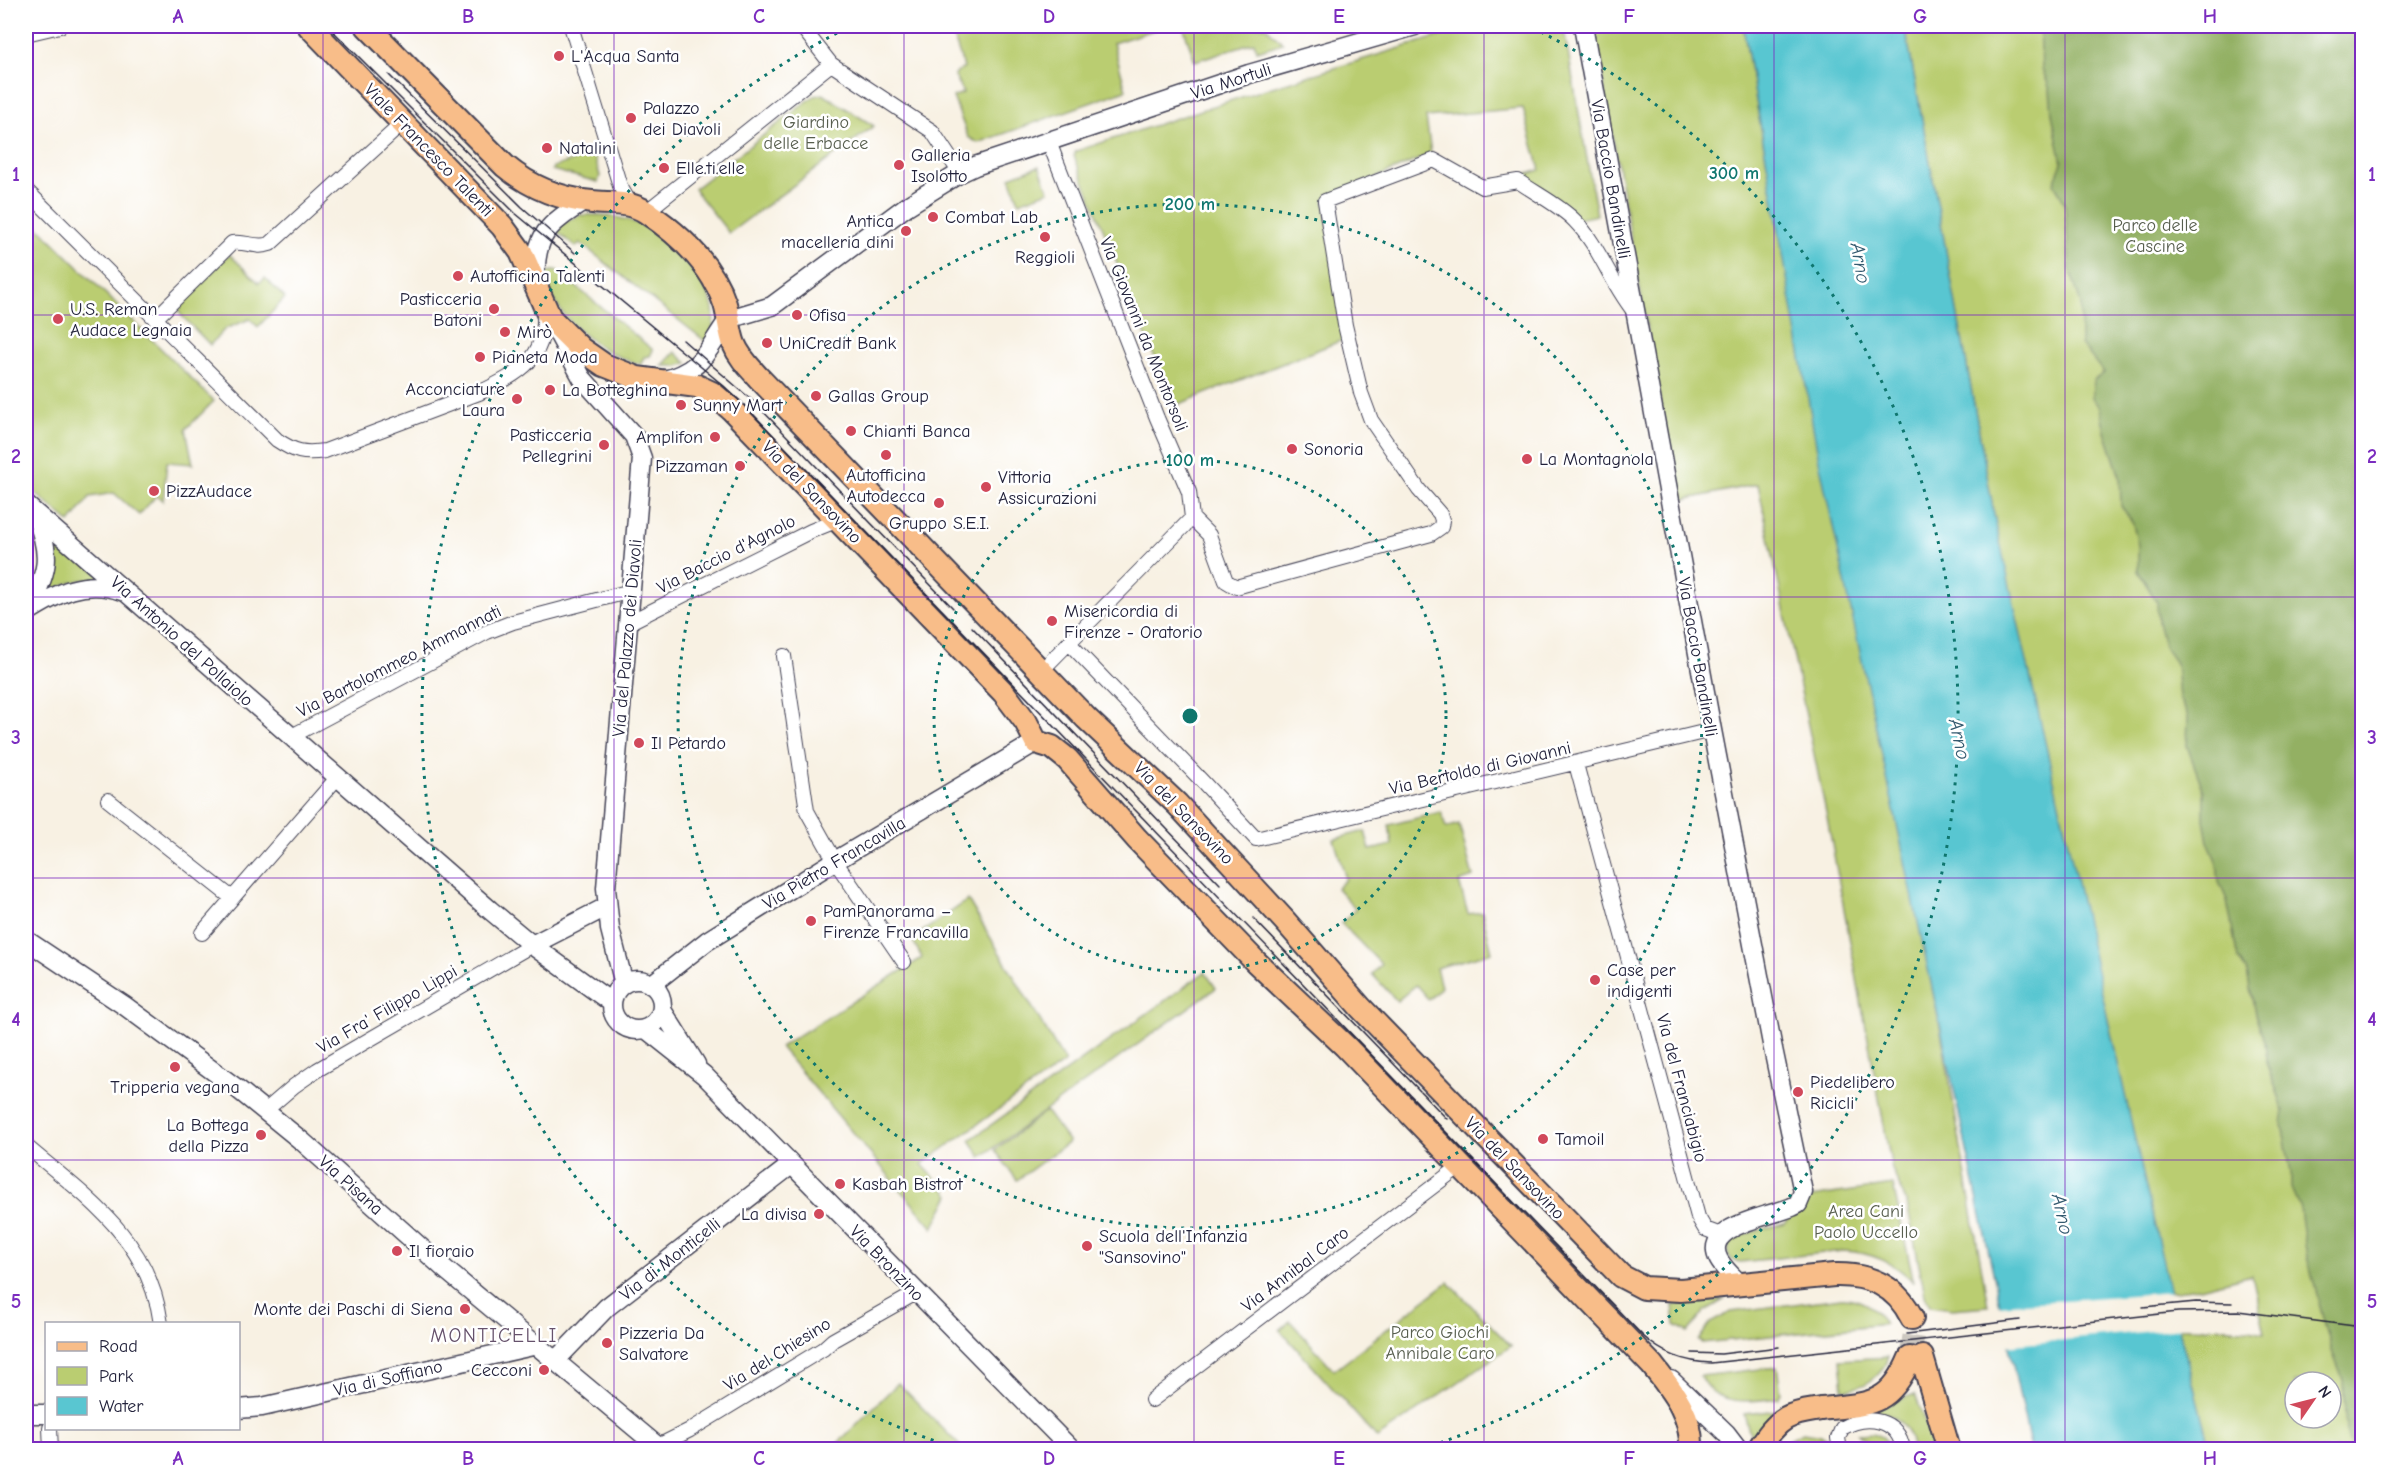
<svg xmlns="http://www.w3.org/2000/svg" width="2388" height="1475" font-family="'Comic Neue',sans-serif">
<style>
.green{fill:#bacd71;stroke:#6e7856;stroke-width:1.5;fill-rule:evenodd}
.forest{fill:#93b063;stroke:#5a694f;stroke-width:1.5}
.water{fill:#59c6d1;stroke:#3e7486;stroke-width:1.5}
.pier{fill:#f8f1e3}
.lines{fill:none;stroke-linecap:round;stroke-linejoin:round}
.primary-tunnel{stroke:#cdc8c1;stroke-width:22;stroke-dasharray:22 11;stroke-linecap:butt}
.minor-casing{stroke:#424154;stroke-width:16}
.tertiary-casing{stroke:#424154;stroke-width:21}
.primary-casing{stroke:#424154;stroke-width:26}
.minor{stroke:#fff;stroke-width:14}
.tertiary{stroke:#fff;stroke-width:18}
.primary{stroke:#f8bd89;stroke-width:22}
.tram{stroke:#22223b;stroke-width:1.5}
.grid{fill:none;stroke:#7b2cbf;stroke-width:1.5;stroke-opacity:0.55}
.ring{fill:none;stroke:#0f766e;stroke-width:3;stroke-dasharray:3 6}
.poi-dot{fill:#d1495b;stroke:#fff;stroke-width:2}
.labels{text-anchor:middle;stroke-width:5;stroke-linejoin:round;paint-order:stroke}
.poi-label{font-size:18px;fill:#22223b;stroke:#fff;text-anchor:start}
.street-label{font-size:18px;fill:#22223b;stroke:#fff}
.park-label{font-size:18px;fill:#575e4e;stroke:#fff}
.water-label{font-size:20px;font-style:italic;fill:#355b70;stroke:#fff}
.neighbourhood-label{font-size:20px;letter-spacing:1.5px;fill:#66526c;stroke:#fff}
.centre{fill:#0f766e;stroke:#fff;stroke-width:3}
.ring-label{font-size:18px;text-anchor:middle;font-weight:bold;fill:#0f766e;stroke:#fff;stroke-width:5;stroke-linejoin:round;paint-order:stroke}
.neatline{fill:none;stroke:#7b2cbf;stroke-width:2}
.grid-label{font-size:20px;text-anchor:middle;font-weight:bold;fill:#7b2cbf}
</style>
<rect width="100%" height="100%" fill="#fff"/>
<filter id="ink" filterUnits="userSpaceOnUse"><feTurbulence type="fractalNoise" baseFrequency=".0167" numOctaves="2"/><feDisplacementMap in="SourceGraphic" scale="12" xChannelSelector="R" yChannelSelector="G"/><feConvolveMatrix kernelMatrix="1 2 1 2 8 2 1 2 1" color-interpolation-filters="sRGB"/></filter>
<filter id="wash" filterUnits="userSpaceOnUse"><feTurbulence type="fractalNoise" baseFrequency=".008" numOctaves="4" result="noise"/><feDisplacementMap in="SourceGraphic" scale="24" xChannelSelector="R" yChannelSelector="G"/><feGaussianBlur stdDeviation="1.35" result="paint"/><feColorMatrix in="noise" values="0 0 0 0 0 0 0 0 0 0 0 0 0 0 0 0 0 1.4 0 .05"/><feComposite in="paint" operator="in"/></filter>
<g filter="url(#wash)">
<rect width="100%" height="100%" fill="#f8f1e3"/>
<path class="green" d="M 950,26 L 1166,26 L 1113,43 L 1126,90 L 978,143 L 968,137 L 953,97 L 963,93 L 954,74 L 964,68 Z
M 1183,26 L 1265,26 L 1283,43 L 1257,51 L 1254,42 L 1195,61 Z
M 1473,26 L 1559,26 L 1565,35 L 1597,215 L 1575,220 L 1516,178 L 1540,170 L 1523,108 L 1426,117 L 1431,154 L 1324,200 L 1348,338 L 1174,406 L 1074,156 L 1076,151 L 1272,87 Z
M 1593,26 L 1743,26 L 1776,215 L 1942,1037 L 1988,1306 L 1952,1309 L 1930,1306 L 1925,1295 L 1907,1204 L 1892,1169 L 1827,817 L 1758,484 L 1678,501 Z
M 1905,26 L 2362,26 L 2362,1449 L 2210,1449 L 2178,1328 C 2208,1327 2236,1326 2265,1333 L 2252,1275 L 2200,1288 L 2159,1293 L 1996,525 ZM 2295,1382 L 2331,1382 L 2331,1418 L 2295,1418 Z
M 823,94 L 874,126 L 729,233 L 694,189 L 814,96 Z
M 594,154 L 600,176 L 598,182 L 552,170 L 553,167 Z
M 1039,166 L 1049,191 L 1019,202 L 1010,177 Z
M 26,215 L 214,401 L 186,429 L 193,464 L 167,462 L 163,501 L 157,495 L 139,515 L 114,493 L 90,497 L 70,523 L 26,485 Z
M 580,215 C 599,214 620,216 639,224 C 668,236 706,276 713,308 C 715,320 712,332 709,344 L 580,243 L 576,247 L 552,228 Z
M 229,254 L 259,283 L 265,278 L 285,298 L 258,327 L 250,319 L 225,329 L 210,345 L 180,314 L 179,307 Z
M 556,270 L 653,350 L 650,356 L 644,357 L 641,364 C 602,356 550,315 545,273 Z
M 675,352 L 687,363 L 678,366 L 662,366 Z
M 50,532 L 107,581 C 81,575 64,584 42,597 C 52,575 61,555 50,532 Z
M 1441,812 L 1446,828 L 1459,824 L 1473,877 L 1459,882 L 1468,914 L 1482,912 L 1492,952 L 1436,968 L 1441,987 L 1429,1000 L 1416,985 L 1397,1001 L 1372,974 L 1381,964 L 1341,923 L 1356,909 L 1337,888 L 1346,879 L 1334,839 L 1365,831 L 1370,850 L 1392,845 L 1389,825 Z
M 968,900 L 1065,1062 L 922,1164 L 950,1195 L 933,1228 L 780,1047 L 922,958 L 912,939 Z
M 1205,972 L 1216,988 L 981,1157 L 970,1140 Z
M 1046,1111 L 1069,1142 L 1017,1180 L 995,1150 Z
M 1893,1185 L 1914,1283 C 1897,1263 1870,1252 1843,1251 L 1740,1262 L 1732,1260 L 1728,1255 L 1729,1244 L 1735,1237 L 1784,1223 L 1811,1197 Z
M 1448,1282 L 1511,1346 L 1377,1438 L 1280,1330 L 1290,1321 L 1334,1370 Z
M 1841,1298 C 1859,1297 1877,1308 1885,1324 L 1702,1343 L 1698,1341 L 1710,1323 L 1731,1312 Z
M 1725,1299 L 1705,1311 L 1688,1332 L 1675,1325 L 1673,1305 Z
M 1888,1357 C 1882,1377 1864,1389 1843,1389 L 1840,1360 Z
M 1777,1367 L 1781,1393 L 1778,1398 C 1750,1402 1715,1407 1700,1376 Z
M 898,1383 L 960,1446 L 957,1449 L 844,1449 L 838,1443 Z
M 1915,1394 L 1934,1449 L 1912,1449 C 1911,1431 1898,1414 1880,1412 L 1877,1408 Z
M 1781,1410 L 1752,1440 L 1744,1414 Z
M 1803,1432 L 1821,1435 L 1826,1439 L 1810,1449 L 1782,1449 L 1791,1438 Z
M 1873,1433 L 1883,1437 L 1891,1449 L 1876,1449 L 1858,1434 Z"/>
<path class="forest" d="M 2040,26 L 2362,26 L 2362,1449 L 2353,1449 L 2346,1431 L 2343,1380 L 2332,1351 L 2307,1257 L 2300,1209 L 2291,1188 L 2291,1172 L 2282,1124 L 2284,1110 L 2267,1065 L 2267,1050 L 2255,1014 L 2247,972 L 2238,959 L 2227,900 L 2219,882 L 2217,863 L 2208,842 L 2204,820 L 2204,792 L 2187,746 L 2188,716 L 2179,698 L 2176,663 L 2164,646 L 2158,622 L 2157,602 L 2138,571 L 2138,545 L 2133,524 L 2121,505 L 2120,477 L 2105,432 L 2100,408 L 2092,398 L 2094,380 L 2104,373 L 2081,344 L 2081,304 L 2070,270 L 2065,204 L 2054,183 L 2062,163 L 2052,114 L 2050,90 L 2042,68 Z"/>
<path class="water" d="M 1743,26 L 1905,26 L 1996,525 L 2172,1302 L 2210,1449 L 2031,1449 L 1819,461 Z"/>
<path class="pier" d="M 2173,1292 L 2182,1328 L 2005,1346 L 1997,1305 Z"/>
</g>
<g filter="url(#ink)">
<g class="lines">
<path class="primary-tunnel" d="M 1910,1358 L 1915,1327 L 1912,1318"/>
<g class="minor-casing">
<path id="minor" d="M 571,26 L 620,186 L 631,205
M 801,26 L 831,64 L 932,131 L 960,173
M 26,34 L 60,26
M 1049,142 L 1157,418 L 1189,492 L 1192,518 L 1209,535 L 1226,581 L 1236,587 L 1431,534 L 1441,527 L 1442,520 L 1440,514 L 1419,490 L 1371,420 L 1361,393 L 1345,325 L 1325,201 L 1434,160 L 1482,187 L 1518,181 C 1535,193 1561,206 1575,221 C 1599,245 1612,286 1636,314
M 26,190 L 277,440 C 295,452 303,454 325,451 L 479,393 C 519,373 547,360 544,311
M 646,212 L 831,64
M 155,319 L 232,243 C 247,241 256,249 270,244 L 403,123
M 630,622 L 811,531 L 838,520
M 1069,643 L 1203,782 L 1256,839 L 1712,730
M 784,656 L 807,811 L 835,861 L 904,962
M 1041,671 L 1192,518
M 290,737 L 487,632 L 513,622 L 631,591
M 1576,764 L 1698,1217 L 1705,1229 L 1721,1235
M 108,800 L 232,898
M 202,933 L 337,778
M 265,1111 L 294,1086 L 317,1070 L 532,945
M 26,1146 C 86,1197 150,1239 161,1324
M 1152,1400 L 1460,1166
M 50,1428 L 51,1450
M 658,1446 L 690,1430 L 823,1349 L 833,1340 L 916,1293
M 1840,1450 L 1838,1438 L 1842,1428 C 1866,1414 1899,1418 1903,1450"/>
</g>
<g class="tertiary-casing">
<path id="tertiary" d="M 1583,26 L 1712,730 L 1772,1044 L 1803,1192 L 1798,1204 L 1792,1207 C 1772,1216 1700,1225 1719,1260 C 1724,1269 1733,1277 1741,1285
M 535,282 C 536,233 546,226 585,201
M 555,328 L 582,378 L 634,436 L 642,458 L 606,888 L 610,929 L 624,984
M 662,381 C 705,369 705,352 729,319 L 772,306 L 907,206 L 960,173 L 975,166 L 1249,74 L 1415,26
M 26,505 L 490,910 L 532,945 L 612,1003
M 26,612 C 48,571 53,559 35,514
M 26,613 C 57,593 85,578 122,591
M 26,940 L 125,1006 L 239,1090 L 303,1142 L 446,1270 L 662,1450
M 532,945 L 606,907
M612 1005a25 25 0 1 1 50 0a25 25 0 1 1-50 0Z
M 651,985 L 707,941 L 835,861 L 1036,742
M 662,1010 L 696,1064
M 646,1029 L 704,1075 L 1072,1450
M 556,1360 L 607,1307 L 791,1165
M 1671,1380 L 1726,1433 L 1739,1450
M 238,1409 L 262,1407 L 537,1345
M 26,1414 L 46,1414"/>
</g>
<g class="primary-casing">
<path id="primary" d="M 309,26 L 502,226 L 521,252 L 550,318 L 581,349 L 604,365 L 637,378 L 697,386 L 712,393 L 731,409 L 1004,693 L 1026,722 L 1036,742 L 1052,747 L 1067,759 L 1137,839 L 1256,962 L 1345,1046 L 1652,1365 C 1672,1391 1693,1415 1691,1450
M 367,26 L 505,166 C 530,187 560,199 592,202 C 611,204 630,201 646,212 C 679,234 712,265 725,304 C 729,317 729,331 734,344 C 739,357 749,367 758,377 L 1086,718 L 1177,804 L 1284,920 L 1361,1008 L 1621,1276 L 1644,1288 L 1681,1290 L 1834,1275 C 1869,1274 1896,1285 1912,1318
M 1922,1357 L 1949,1450
M 1758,1450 C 1766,1438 1773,1426 1786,1418 C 1797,1412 1809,1411 1821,1409 C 1869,1404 1890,1406 1910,1358"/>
</g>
<use href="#minor" class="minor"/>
<use href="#tertiary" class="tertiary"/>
<use href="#primary" class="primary"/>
<path class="tram" d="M 328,26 L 515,213 L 724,386 L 748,409 L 1643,1336 C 1663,1354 1684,1362 1711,1363 L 2178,1312 L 2238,1311 L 2362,1327
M 389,75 L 522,207 L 575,253
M 683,340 L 754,402 L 953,608
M 972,627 L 1220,884
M 1253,918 L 1447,1119
M 2143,1307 L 2196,1302 L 2232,1303
M 1907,1334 L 2020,1320
M 1692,1353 L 1721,1354 L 1779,1347"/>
</g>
</g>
<path class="grid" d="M 323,26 L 323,1450M 614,26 L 614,1450M 904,26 L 904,1450M 1194,26 L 1194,1450M 1484,26 L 1484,1450M 1774,26 L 1774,1450M 2065,26 L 2065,1450M 26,315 L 2362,315M 26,597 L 2362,597M 26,878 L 2362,878M 26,1160 L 2362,1160"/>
<g class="ring">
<circle cx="1190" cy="716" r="256"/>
<circle cx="1190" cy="716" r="512"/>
<path d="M959 1449A769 769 0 0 1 847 28M1533 28A769 769 0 0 1 1421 1449"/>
</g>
<g class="poi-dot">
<circle cx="559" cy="56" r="6"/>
<circle cx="631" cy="118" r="6"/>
<circle cx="547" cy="148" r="6"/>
<circle cx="899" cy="165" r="6"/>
<circle cx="664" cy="168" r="6"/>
<circle cx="933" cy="217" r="6"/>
<circle cx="906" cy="231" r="6"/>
<circle cx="1045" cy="237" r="6"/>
<circle cx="458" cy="276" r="6"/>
<circle cx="494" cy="309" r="6"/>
<circle cx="797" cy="315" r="6"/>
<circle cx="58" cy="319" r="6"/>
<circle cx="505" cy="332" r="6"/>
<circle cx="767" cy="343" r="6"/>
<circle cx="480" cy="357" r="6"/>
<circle cx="550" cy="390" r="6"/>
<circle cx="816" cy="396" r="6"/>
<circle cx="517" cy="399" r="6"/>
<circle cx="681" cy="405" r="6"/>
<circle cx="851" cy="431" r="6"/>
<circle cx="715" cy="437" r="6"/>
<circle cx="604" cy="445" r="6"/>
<circle cx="1292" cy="449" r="6"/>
<circle cx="886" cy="455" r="6"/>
<circle cx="1527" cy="459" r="6"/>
<circle cx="740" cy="466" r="6"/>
<circle cx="986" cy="487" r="6"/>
<circle cx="154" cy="491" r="6"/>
<circle cx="939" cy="503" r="6"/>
<circle cx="1052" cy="621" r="6"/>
<circle cx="639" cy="743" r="6"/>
<circle cx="811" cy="921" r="6"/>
<circle cx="1595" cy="980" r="6"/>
<circle cx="175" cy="1067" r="6"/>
<circle cx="1798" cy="1092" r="6"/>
<circle cx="261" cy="1135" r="6"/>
<circle cx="1543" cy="1139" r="6"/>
<circle cx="840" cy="1184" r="6"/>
<circle cx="819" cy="1214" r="6"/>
<circle cx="1087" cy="1246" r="6"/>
<circle cx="397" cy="1251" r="6"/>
<circle cx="465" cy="1309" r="6"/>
<circle cx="607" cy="1343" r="6"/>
<circle cx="544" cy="1370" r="6"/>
</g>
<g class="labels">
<g class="poi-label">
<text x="571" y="62">L'Acqua Santa</text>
<text x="643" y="114">Palazzo<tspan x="643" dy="21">dei Diavoli</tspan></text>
<text x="559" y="154">Natalini</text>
<text x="911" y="161">Galleria<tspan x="911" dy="21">Isolotto</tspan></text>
<text x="676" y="174">Elle.ti.elle</text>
<text x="945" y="223">Combat Lab</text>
<text x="894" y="227" text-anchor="end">Antica<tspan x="894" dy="21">macelleria dini</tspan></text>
<text x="1045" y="263" text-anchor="middle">Reggioli</text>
<text x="470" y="282">Autofficina Talenti</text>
<text x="482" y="305" text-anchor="end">Pasticceria<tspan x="482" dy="21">Batoni</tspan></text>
<text x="70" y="315">U.S. Reman<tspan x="70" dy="21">Audace Legnaia</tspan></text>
<text x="809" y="321">Ofisa</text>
<text x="517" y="338">Mirò</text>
<text x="779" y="349">UniCredit Bank</text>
<text x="492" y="363">Pianeta Moda</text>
<text x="505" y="395" text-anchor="end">Acconciature<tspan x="505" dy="21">Laura</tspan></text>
<text x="562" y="396">La Botteghina</text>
<text x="828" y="402">Gallas Group</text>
<text x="693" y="411">Sunny Mart</text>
<text x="863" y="437">Chianti Banca</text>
<text x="592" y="441" text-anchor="end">Pasticceria<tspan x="592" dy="21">Pellegrini</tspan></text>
<text x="703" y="443" text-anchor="end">Amplifon</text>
<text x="1304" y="455">Sonoria</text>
<text x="1539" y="465">La Montagnola</text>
<text x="728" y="472" text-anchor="end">Pizzaman</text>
<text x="886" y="481" text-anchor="middle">Autofficina<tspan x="886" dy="21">Autodecca</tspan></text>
<text x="998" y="483">Vittoria<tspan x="998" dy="21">Assicurazioni</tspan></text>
<text x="166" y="497">PizzAudace</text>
<text x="939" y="529" text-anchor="middle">Gruppo S.E.I.</text>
<text x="1064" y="617">Misericordia di<tspan x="1064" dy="21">Firenze - Oratorio</tspan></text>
<text x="651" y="749">Il Petardo</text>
<text x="823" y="917">PamPanorama –<tspan x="823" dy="21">Firenze Francavilla</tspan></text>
<text x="1607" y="976">Case per<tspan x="1607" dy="21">indigenti</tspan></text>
<text x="1810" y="1088">Piedelibero<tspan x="1810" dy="21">Ricicli</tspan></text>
<text x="175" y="1093" text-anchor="middle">Tripperia vegana</text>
<text x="249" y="1131" text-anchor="end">La Bottega<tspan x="249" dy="21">della Pizza</tspan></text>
<text x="1555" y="1145">Tamoil</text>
<text x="852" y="1190">Kasbah Bistrot</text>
<text x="807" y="1220" text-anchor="end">La divisa</text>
<text x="1099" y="1242">Scuola dell'Infanzia<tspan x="1099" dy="21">"Sansovino"</tspan></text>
<text x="409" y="1257">Il fioraio</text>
<text x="453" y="1315" text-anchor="end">Monte dei Paschi di Siena</text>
<text x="619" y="1339">Pizzeria Da<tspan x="619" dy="21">Salvatore</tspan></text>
<text x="532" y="1376" text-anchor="end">Cecconi</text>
</g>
<g class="street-label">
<text transform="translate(1231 81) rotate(-18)" y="6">Via Mortuli</text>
<text transform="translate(429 150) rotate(46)" y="6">Viale Francesco Talenti</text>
<text transform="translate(1611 179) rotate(80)" y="6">Via Baccio Bandinelli</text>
<text transform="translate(1144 334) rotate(68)" y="6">Via Giovanni da Montorsoli</text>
<text transform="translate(812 492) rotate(46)" y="6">Via del Sansovino</text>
<text transform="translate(726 554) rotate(-27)" y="6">Via Baccio d'Agnolo</text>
<text transform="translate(627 638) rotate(-85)" y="6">Via del Palazzo dei Diavoli</text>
<text transform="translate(182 641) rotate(42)" y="6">Via Antonio del Pollaiolo</text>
<text transform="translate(1698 657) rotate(80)" y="6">Via Baccio Bandinelli</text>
<text transform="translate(399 661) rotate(-27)" y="6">Via Bartolommeo Ammannati</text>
<text transform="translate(1480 768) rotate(-13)" y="6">Via Bertoldo di Giovanni</text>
<text transform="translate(1184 813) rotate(46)" y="6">Via del Sansovino</text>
<text transform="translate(834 863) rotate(-31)" y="6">Via Pietro Francavilla</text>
<text transform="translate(387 1009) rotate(-30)" y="6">Via Fra' Filippo Lippi</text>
<text transform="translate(1682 1088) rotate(75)" y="6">Via del Franciabigio</text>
<text transform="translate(1515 1168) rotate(46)" y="6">Via del Sansovino</text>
<text transform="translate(351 1185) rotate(42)" y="6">Via Pisana</text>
<text transform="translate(670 1259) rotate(-38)" y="6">Via di Monticelli</text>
<text transform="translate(887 1263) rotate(46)" y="6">Via Bronzino</text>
<text transform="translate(1295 1269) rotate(-37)" y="6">Via Annibal Caro</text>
<text transform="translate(777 1354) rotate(-32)" y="6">Via del Chiesino</text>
<text transform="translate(388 1378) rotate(-13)" y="6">Via di Soffiano</text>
</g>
<g class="park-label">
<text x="816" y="128">Giardino<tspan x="816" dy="21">delle Erbacce</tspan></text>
<text x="2155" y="231">Parco delle<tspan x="2155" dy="21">Cascine</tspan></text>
<text x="1866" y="1217">Area Cani<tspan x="1866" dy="21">Paolo Uccello</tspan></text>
<text x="1440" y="1338">Parco Giochi<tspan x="1440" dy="21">Annibale Caro</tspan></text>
</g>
<g class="water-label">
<text transform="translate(1861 263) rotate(80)" y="7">Arno</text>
<text transform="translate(1960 739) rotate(78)" y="7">Arno</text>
<text transform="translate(2063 1214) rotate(78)" y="7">Arno</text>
</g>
<g class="neighbourhood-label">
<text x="494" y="1342">MONTICELLI</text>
</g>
</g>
<circle cx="1190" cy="716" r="9" class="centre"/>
<g class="ring-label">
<text x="1734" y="179">300 m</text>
<text x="1190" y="210">200 m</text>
<text x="1190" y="466">100 m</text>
</g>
<rect width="2388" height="1475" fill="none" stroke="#fff" stroke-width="66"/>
<rect x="45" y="1322" width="195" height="108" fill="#ffffff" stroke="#a7a7b1" stroke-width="1.5"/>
<rect x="57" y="1342" width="30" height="9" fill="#f8bd89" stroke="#a7a7b1" stroke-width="1.5"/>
<text x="99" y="1352" font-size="18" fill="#22223b">Road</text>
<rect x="57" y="1367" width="30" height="18" fill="#bacd71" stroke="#a7a7b1" stroke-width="1.5"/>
<text x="99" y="1382" font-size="18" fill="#22223b">Park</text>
<rect x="57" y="1397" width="30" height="18" fill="#59c6d1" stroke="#a7a7b1" stroke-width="1.5"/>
<text x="99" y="1412" font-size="18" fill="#22223b">Water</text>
<g transform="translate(2313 1400) rotate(55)"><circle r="28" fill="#ffffff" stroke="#a7a7b1" stroke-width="1.5"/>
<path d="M0-4.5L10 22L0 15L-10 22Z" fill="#d1495b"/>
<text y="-9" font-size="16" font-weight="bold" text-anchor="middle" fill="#22223b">N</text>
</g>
<rect x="33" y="33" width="2322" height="1409" class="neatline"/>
<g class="grid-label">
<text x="178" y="23">A</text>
<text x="468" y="23">B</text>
<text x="759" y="23">C</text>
<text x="1049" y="23">D</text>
<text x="1339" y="23">E</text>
<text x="1629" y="23">F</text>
<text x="1920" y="23">G</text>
<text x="2210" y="23">H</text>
<text x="16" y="181">1</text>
<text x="2372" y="181">1</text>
<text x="16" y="463">2</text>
<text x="2372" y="463">2</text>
<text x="16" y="744">3</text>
<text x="2372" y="744">3</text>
<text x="16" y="1026">4</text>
<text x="2372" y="1026">4</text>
<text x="16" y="1308">5</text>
<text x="2372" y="1308">5</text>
<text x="178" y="1465">A</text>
<text x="468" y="1465">B</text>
<text x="759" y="1465">C</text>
<text x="1049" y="1465">D</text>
<text x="1339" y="1465">E</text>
<text x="1629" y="1465">F</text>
<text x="1920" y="1465">G</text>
<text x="2210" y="1465">H</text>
</g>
</svg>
